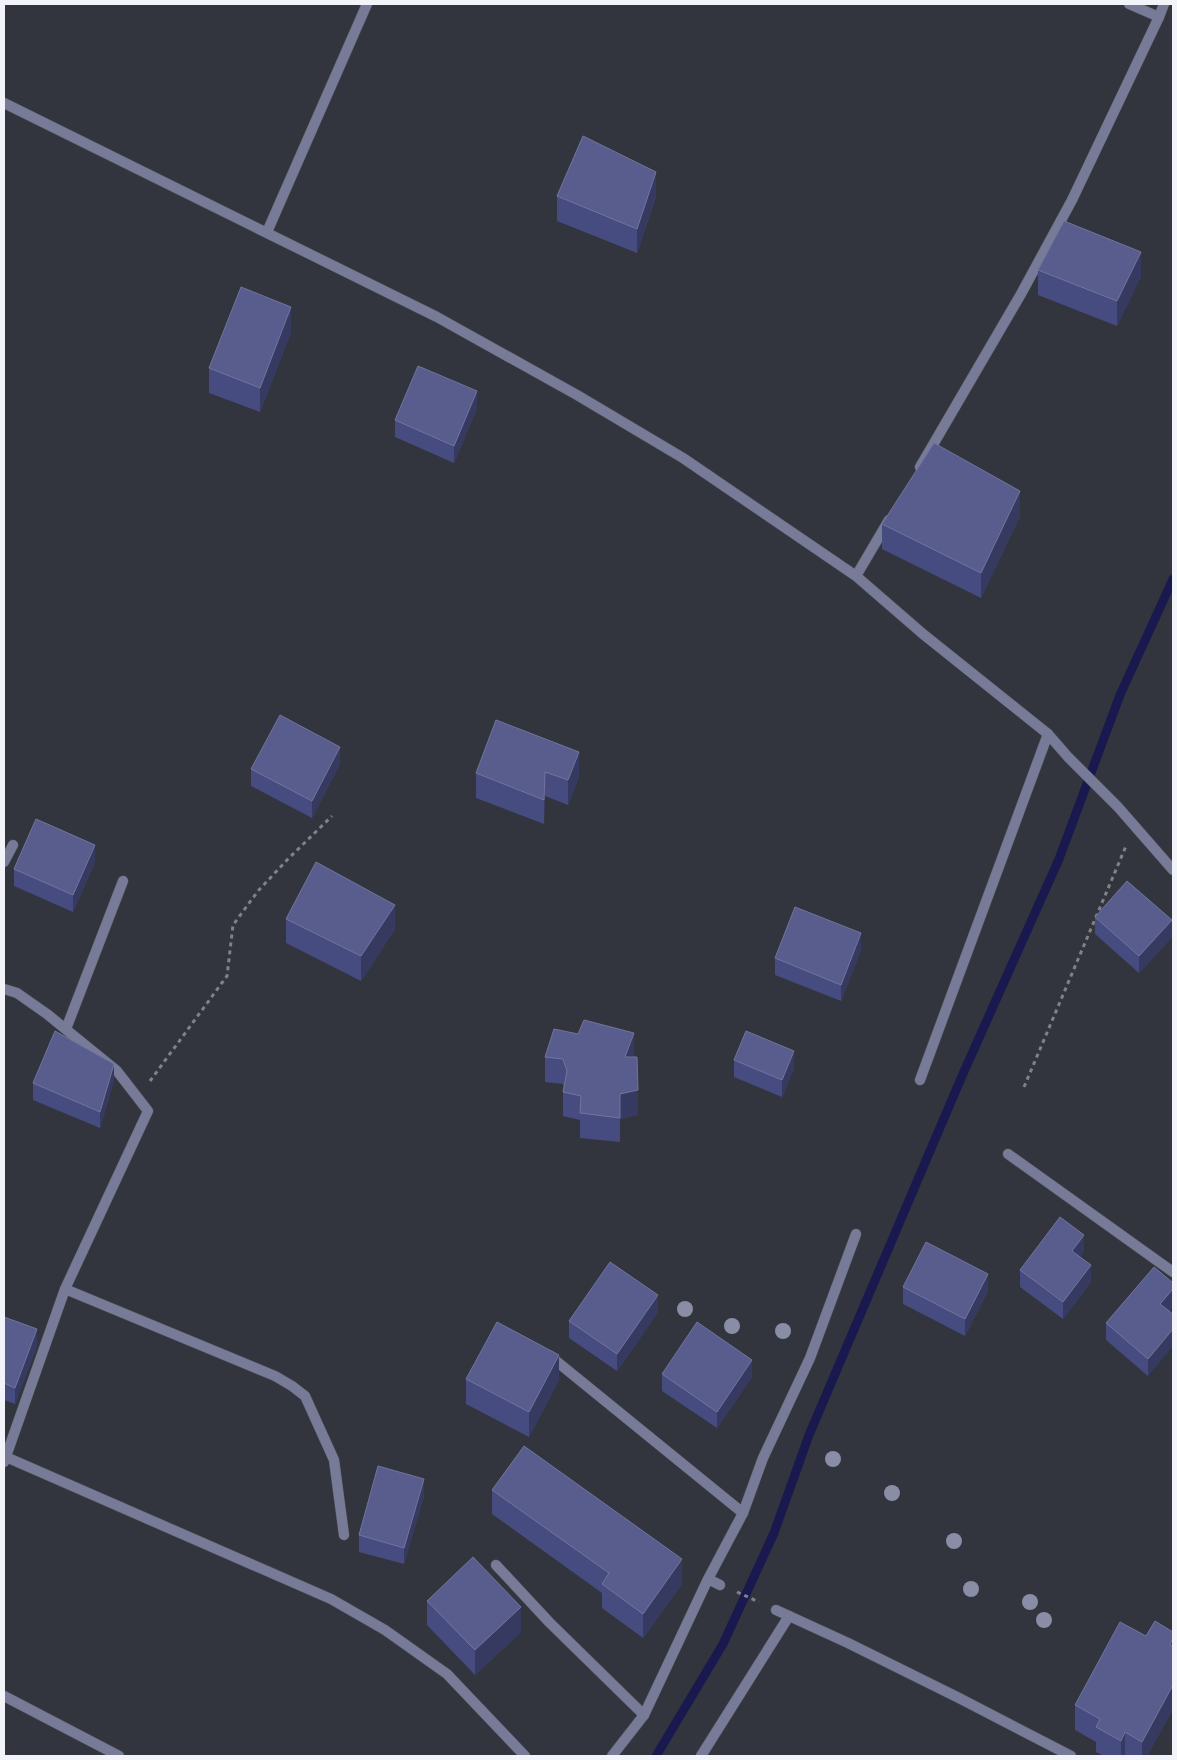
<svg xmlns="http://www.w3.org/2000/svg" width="1177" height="1760" font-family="'Space Grotesk',sans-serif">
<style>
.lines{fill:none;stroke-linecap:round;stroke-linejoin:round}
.stream{stroke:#1a194f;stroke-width:9}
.lane-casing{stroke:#52545c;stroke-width:11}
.street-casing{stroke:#52545c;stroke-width:11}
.path{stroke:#808189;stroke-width:3;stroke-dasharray:4 4;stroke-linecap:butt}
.lane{stroke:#777b98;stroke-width:10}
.street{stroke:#777b98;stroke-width:10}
.tree{fill:#898da5}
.wall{fill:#464b80}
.shaded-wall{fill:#373a60}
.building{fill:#595d8d;stroke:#71759e}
</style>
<rect width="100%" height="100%" fill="#33353e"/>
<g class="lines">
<path class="stream" d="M 656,1756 L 723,1644 L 774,1533 L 809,1435 L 962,1076 L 1059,859 L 1120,695 L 1173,579"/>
<g class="lane-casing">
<path id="lane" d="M 1129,4 L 1159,17
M 920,1080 L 1048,734
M 550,1356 L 743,1513
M 496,1565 L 550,1623 L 644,1715
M 701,1756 L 789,1616"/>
</g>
<g class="street-casing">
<path id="street" d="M 4,103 L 437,317 L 577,395 L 683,458 L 856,576 L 923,634 L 1048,734 L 1068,757 L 1118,807 L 1173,870
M 267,232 L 367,4
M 920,467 L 1021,294 L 1072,200 L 1159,17 L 1164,4
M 856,576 L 889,520
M 4,862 L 13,845
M 4,989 L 17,993 L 47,1014 L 117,1071 L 148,1111 L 65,1289 L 4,1462
M 66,1029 L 123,881
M 1008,1154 L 1173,1272
M 65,1289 L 275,1376 L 292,1386 L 305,1396 L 334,1460 L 344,1535
M 6,1457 L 331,1599 L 385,1630 L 447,1674 L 525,1756
M 708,1579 L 720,1585
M 776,1610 L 848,1643 L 959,1698 L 1071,1756
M 4,1696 L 119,1756
M 612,1756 L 644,1715 L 708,1579 L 743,1513 L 763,1458 L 810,1358 L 856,1234"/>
</g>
<path class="path" d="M 150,1081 L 227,976 L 233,925 L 258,891 L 288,859 L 332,816
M 1024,1087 L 1126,846
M 737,1592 L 759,1602"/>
<use href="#lane" class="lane"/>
<use href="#street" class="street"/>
</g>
<g class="tree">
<circle cx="685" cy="1309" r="8"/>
<circle cx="732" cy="1326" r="8"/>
<circle cx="783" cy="1331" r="8"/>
<circle cx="833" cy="1459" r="8"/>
<circle cx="892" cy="1493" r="8"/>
<circle cx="954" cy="1541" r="8"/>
<circle cx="971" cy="1589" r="8"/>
<circle cx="1030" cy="1602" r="8"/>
<circle cx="1044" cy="1620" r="8"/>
</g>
<path class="wall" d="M 557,196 L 656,197 L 637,253 L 557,221 Z
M 1038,270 L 1141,276 L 1117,326 L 1038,295 Z
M 291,332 L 260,412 L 209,393 L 209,368 Z
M 477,408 L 454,463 L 395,437 L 395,420 Z
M 1020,516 L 981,598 L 882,549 L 882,524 Z
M 579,752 L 579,776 L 568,805 L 545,796 L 544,824 L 476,798 L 476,773 Z
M 340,764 L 312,818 L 251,786 L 251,769 Z
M 95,862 L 73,912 L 14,886 L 14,869 Z
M 1095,917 L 1172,937 L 1139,973 L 1095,934 Z
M 286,919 L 395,929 L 361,981 L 286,943 Z
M 861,950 L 841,1001 L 775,975 L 775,958 Z
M 545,1057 L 634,1057 L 638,1115 L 620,1119 L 620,1142 L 580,1138 L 580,1120 L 563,1116 L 563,1092 L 564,1088 L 563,1084 L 545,1082 Z
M 734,1060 L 794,1068 L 782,1097 L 734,1077 Z
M 114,1080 L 100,1128 L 33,1100 L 33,1083 Z
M 1084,1251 L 1080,1257 L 1091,1282 L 1063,1319 L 1020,1287 L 1020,1270 Z
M 1173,1283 L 1173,1305 L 1169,1311 L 1148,1376 L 1106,1340 L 1106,1323 Z
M 903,1287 L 988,1291 L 965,1336 L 903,1304 Z
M 658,1312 L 617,1371 L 569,1338 L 569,1321 Z
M 4,1317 L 37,1346 L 15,1404 L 4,1400 Z
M 662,1374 L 752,1377 L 717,1428 L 662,1391 Z
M 466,1379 L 559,1380 L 529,1437 L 466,1404 Z
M 492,1490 L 682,1584 L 643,1638 L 602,1608 L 602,1593 L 492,1514 Z
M 424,1496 L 404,1564 L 359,1552 L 359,1535 Z
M 427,1601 L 521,1632 L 475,1675 L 427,1625 Z
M 1075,1705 L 1173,1709 L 1147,1756 L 1104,1756 L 1096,1752 L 1096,1742 L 1075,1730 Z"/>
<path class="shaded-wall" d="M 656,172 L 656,197 L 637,253 L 637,229 Z
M 1141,252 L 1141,276 L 1117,326 L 1117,301 Z
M 291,307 L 291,332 L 260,412 L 260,388 Z
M 477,391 L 477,408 L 454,463 L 454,446 Z
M 1020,491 L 1020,516 L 981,598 L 981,573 Z
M 340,747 L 340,764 L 312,818 L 312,801 Z
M 579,752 L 579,776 L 568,805 L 568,780 Z
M 545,772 L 545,796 L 544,824 L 544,800 Z
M 95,845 L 95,862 L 73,912 L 73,895 Z
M 395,905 L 395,929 L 361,981 L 361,956 Z
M 1172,920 L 1172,937 L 1139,973 L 1139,956 Z
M 861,933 L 861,950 L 841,1001 L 841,985 Z
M 634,1033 L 634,1058 L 625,1057 Z
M 794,1051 L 794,1068 L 782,1097 L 782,1080 Z
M 114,1064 L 114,1080 L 100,1128 L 100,1112 Z
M 638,1090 L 638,1115 L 620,1119 L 620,1094 Z
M 1084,1235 L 1084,1251 L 1072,1268 L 1072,1251 Z
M 1091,1265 L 1091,1282 L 1063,1319 L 1063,1302 Z
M 988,1274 L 988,1291 L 965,1336 L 965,1319 Z
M 1173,1289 L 1173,1305 L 1160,1320 L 1160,1304 Z
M 658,1295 L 658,1312 L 617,1371 L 617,1354 Z
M 37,1329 L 37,1346 L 15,1404 L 15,1388 Z
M 1173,1329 L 1173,1346 L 1148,1376 L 1148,1359 Z
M 559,1355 L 559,1380 L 529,1437 L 529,1412 Z
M 752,1360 L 752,1377 L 717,1428 L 717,1412 Z
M 424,1479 L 424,1496 L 404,1564 L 404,1548 Z
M 682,1559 L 682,1584 L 643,1638 L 643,1614 Z
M 521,1607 L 521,1632 L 475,1675 L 475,1650 Z
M 1173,1638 L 1173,1663 L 1170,1645 Z
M 1173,1685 L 1173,1709 L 1147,1756 L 1142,1756 L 1142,1742 Z
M 1125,1732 L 1125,1756 L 1121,1756 L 1121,1741 Z"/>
<path class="building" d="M 583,136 L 656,172 L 637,229 L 557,196 Z
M 1064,221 L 1141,252 L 1117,301 L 1038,270 Z
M 241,287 L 291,307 L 260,388 L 209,368 Z
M 418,366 L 477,391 L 454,446 L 395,420 Z
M 934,443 L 1020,491 L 981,573 L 882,524 Z
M 280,715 L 340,747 L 312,801 L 251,769 Z
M 496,720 L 579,752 L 568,780 L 545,772 L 544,800 L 476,773 Z
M 36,819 L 95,845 L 73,895 L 14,869 Z
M 316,862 L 395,905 L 361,956 L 286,919 Z
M 1127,881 L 1172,920 L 1139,956 L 1095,917 Z
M 795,907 L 861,933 L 841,985 L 775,958 Z
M 584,1020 L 634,1033 L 625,1057 L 637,1057 L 638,1090 L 620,1094 L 620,1118 L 580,1113 L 581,1096 L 563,1092 L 567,1071 L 563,1059 L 545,1057 L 554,1029 L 578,1034 Z
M 55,1031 L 114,1064 L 100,1112 L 33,1083 Z
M 746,1031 L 794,1051 L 782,1080 L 734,1060 Z
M 1060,1217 L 1084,1235 L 1072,1251 L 1091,1265 L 1063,1302 L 1020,1270 Z
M 926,1242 L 988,1274 L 965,1319 L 903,1287 Z
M 610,1262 L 658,1295 L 617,1354 L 569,1321 Z
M 1154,1267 L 1173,1283 L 1173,1289 L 1160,1304 L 1173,1314 L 1173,1329 L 1148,1359 L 1106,1323 Z
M 4,1317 L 37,1329 L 15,1388 L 4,1383 Z
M 497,1322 L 559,1355 L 529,1412 L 466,1379 Z
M 697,1322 L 752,1360 L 717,1412 L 662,1374 Z
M 524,1446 L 682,1559 L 643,1614 L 602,1584 L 609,1573 L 492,1490 Z
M 378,1466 L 424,1479 L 404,1548 L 359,1535 Z
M 473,1557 L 521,1607 L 475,1650 L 427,1601 Z
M 1155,1621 L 1173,1632 L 1173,1638 L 1170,1645 L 1173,1646 L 1173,1685 L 1142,1742 L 1125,1732 L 1121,1741 L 1096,1727 L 1100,1719 L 1075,1705 L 1120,1622 L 1146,1636 Z"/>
<rect width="1177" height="1760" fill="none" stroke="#f3f4fa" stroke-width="10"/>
</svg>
